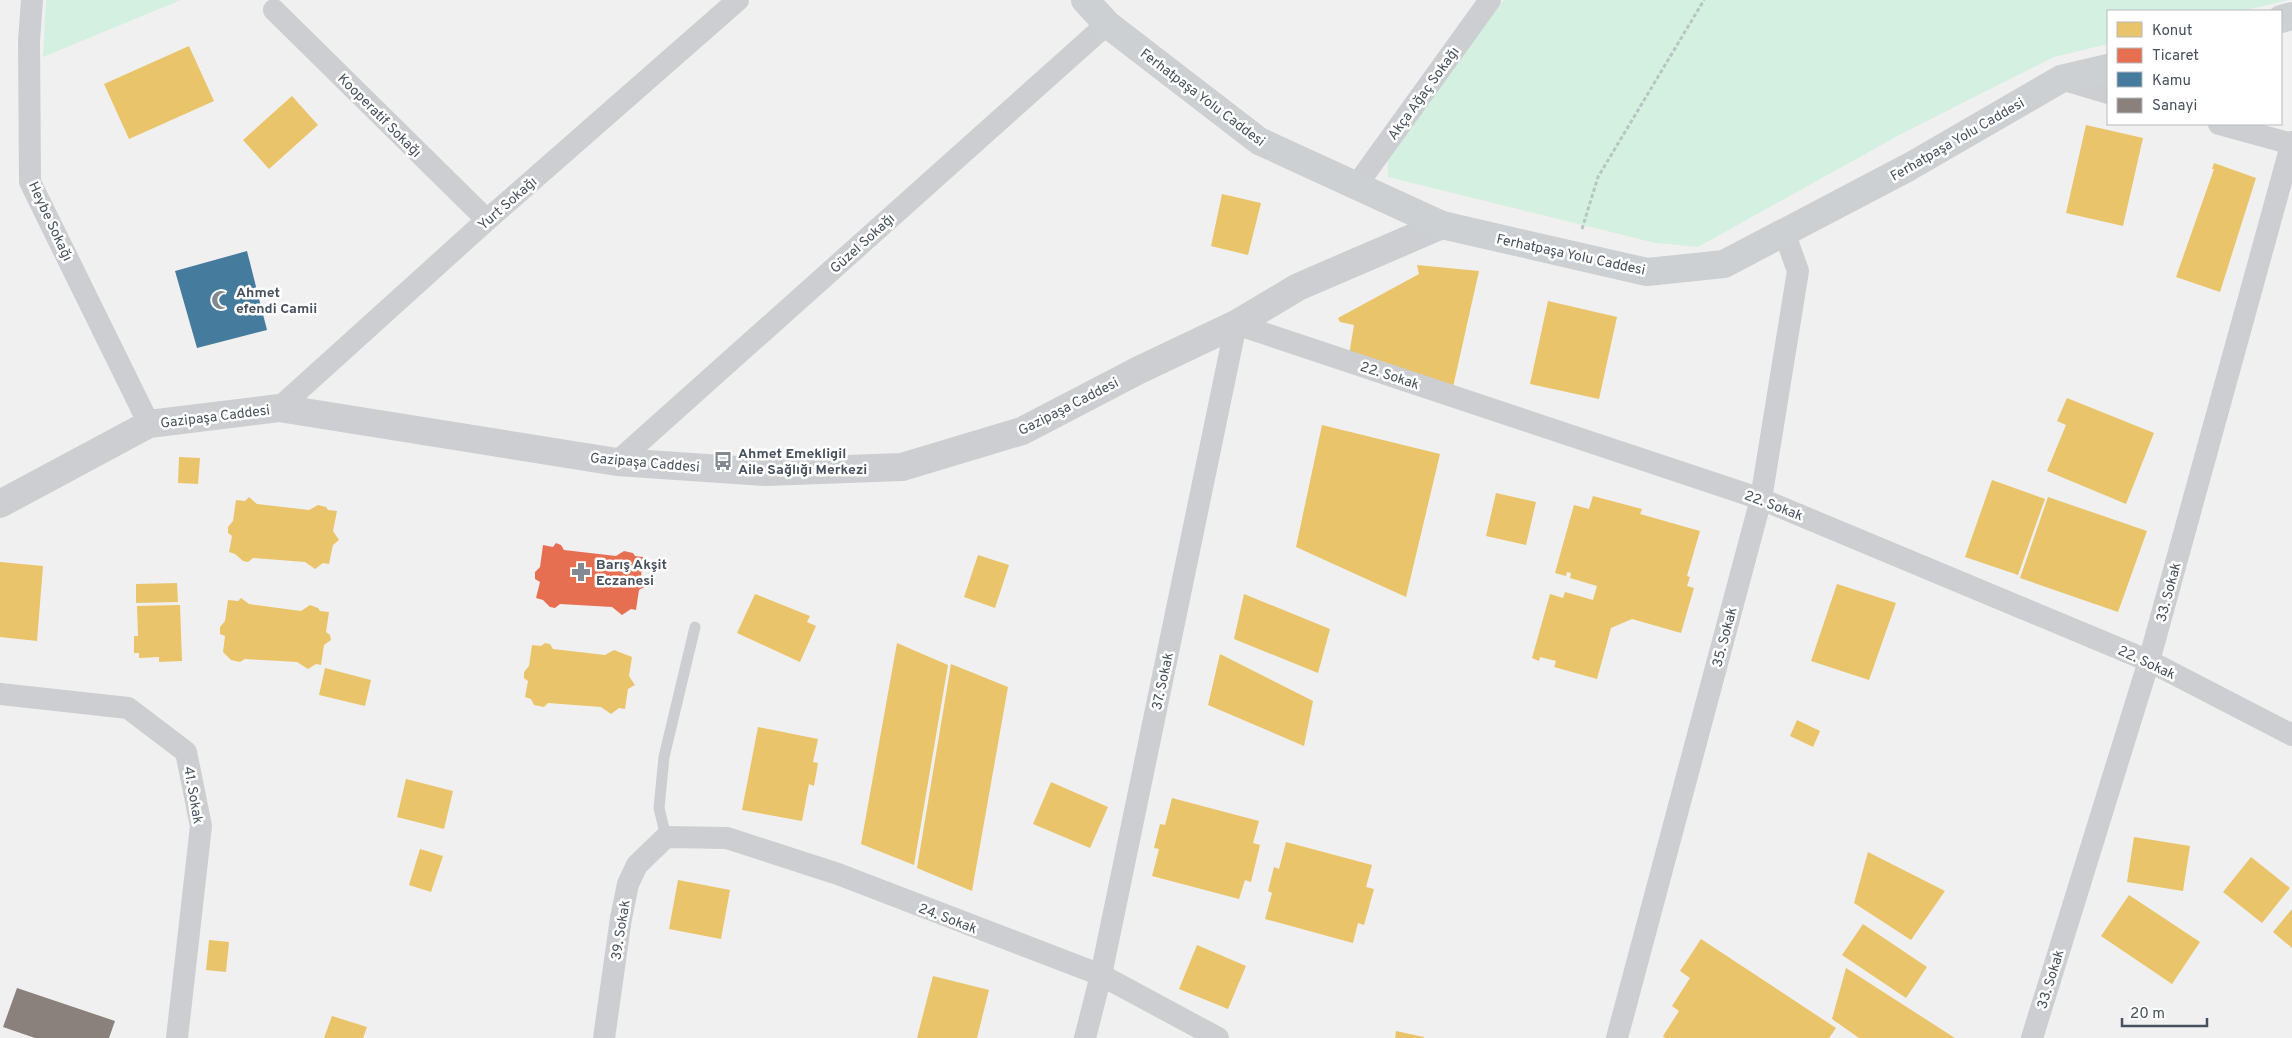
<svg xmlns="http://www.w3.org/2000/svg" width="2292" height="1038" font-family="Overpass,sans-serif">
<style>
.green{fill:#d4f0e1}
.homes{fill:#e9c46a}
.shops{fill:#e76f51}
.public{fill:#457b9d}
.industry{fill:#8a817c}
.lines{fill:none;stroke-linecap:round;stroke-linejoin:round}
.path{stroke:#b8c5c2;stroke-width:3;stroke-dasharray:4 2.5;stroke-linecap:butt}
.service{stroke:#ccced1;stroke-width:11}
.minor{stroke:#ccced1;stroke-width:22}
.tertiary{stroke:#ccced1;stroke-width:28}
.secondary{stroke:#ccd0d3;stroke-width:28}
.labels{text-anchor:middle;stroke-width:5;stroke-linejoin:round;paint-order:stroke}
.street-label{font-size:14px;fill:#47515d;stroke:#fff}
.poi-label{font-size:14px;font-weight:bold;fill:#47515d;stroke:#fff;text-anchor:start}
</style>
<rect width="100%" height="100%" fill="#f1f0f0"/>
<path class="green" d="M 46,0 L 181,0 L 43,57 Z
M 1504,0 L 2288,0 L 2242,11 L 2108,11 L 2108,44 L 2054,57 L 1901,134 L 1698,247 L 1655,243 L 1388,177 L 1388,153 Z"/>
<path class="homes" d="M 189,46 L 214,101 L 129,139 L 104,84 Z
M 292,96 L 318,125 L 269,169 L 243,140 Z
M 2086,125 L 2143,138 L 2123,226 L 2066,213 Z
M 2214,163 L 2256,178 L 2220,292 L 2176,277 L 2214,169 L 2212,169 Z
M 1222,194 L 1261,203 L 1248,255 L 1211,246 Z
M 1417,265 L 1479,271 L 1453,387 L 1349,355 L 1354,325 L 1340,322 L 1338,318 L 1419,274 Z
M 1548,301 L 1617,317 L 1599,399 L 1530,384 Z
M 2067,398 L 2154,433 L 2126,504 L 2047,471 L 2066,425 L 2057,421 Z
M 1322,425 L 1440,454 L 1406,597 L 1296,547 Z
M 179,457 L 200,458 L 198,484 L 178,483 Z
M 1992,480 L 2045,499 L 2018,575 L 1965,557 Z
M 1496,493 L 1536,502 L 1526,545 L 1486,536 Z
M 1593,496 L 1642,509 L 1640,514 L 1700,531 L 1687,576 L 1690,577 L 1687,586 L 1694,588 L 1681,633 L 1632,619 L 1611,628 L 1597,679 L 1554,667 L 1556,661 L 1540,657 L 1539,661 L 1532,658 L 1550,594 L 1563,598 L 1565,592 L 1593,600 L 1597,586 L 1570,578 L 1571,573 L 1567,572 L 1566,576 L 1555,573 L 1574,505 L 1589,509 Z
M 249,497 L 257,504 L 309,510 L 318,505 L 326,507 L 328,510 L 337,511 L 333,531 L 339,540 L 333,545 L 329,564 L 323,563 L 315,569 L 305,562 L 253,558 L 248,562 L 243,561 L 235,554 L 229,552 L 232,536 L 228,533 L 228,527 L 233,521 L 236,500 L 245,501 Z
M 2048,497 L 2147,531 L 2118,612 L 2020,578 Z
M 978,555 L 1009,565 L 995,608 L 964,597 Z
M 0,562 L 43,566 L 37,641 L 0,637 Z
M 177,583 L 178,602 L 136,603 L 136,584 Z
M 1837,584 L 1896,603 L 1869,680 L 1811,661 Z
M 755,594 L 810,616 L 807,622 L 816,626 L 800,662 L 737,633 Z
M 1244,594 L 1330,629 L 1318,673 L 1234,639 Z
M 241,598 L 249,604 L 301,611 L 310,605 L 318,608 L 320,611 L 329,612 L 326,632 L 330,635 L 331,640 L 324,645 L 321,665 L 316,664 L 308,669 L 297,662 L 245,659 L 240,662 L 231,660 L 223,652 L 225,636 L 220,634 L 220,627 L 225,621 L 228,600 L 238,601 Z
M 180,605 L 182,661 L 159,662 L 159,657 L 139,658 L 139,653 L 134,653 L 134,636 L 138,636 L 137,606 Z
M 545,643 L 550,644 L 553,649 L 605,655 L 614,650 L 632,657 L 629,676 L 635,685 L 628,689 L 625,709 L 619,708 L 611,714 L 601,707 L 548,703 L 544,707 L 534,705 L 531,699 L 525,697 L 528,681 L 524,678 L 524,672 L 529,666 L 532,645 L 541,646 Z
M 897,643 L 948,665 L 914,865 L 861,844 Z
M 1220,654 L 1313,701 L 1304,746 L 1208,705 Z
M 951,664 L 1008,687 L 972,891 L 917,868 Z
M 325,668 L 371,680 L 365,706 L 319,695 Z
M 1797,720 L 1820,731 L 1813,747 L 1790,736 Z
M 758,727 L 818,739 L 813,762 L 818,763 L 814,786 L 809,784 L 802,821 L 742,810 Z
M 406,779 L 453,791 L 444,829 L 397,817 Z
M 1051,782 L 1108,807 L 1090,848 L 1033,824 Z
M 1172,798 L 1259,821 L 1253,843 L 1260,845 L 1251,882 L 1245,880 L 1239,899 L 1152,876 L 1159,849 L 1154,848 L 1160,824 L 1165,825 Z
M 2134,837 L 2190,846 L 2183,891 L 2127,882 Z
M 1286,842 L 1372,865 L 1366,887 L 1374,889 L 1364,925 L 1358,923 L 1353,943 L 1265,919 L 1272,893 L 1268,891 L 1274,867 L 1279,869 Z
M 420,849 L 443,856 L 431,892 L 409,885 Z
M 1868,852 L 1945,891 L 1911,940 L 1854,903 Z
M 2251,857 L 2290,888 L 2262,923 L 2223,892 Z
M 678,880 L 730,890 L 721,939 L 669,929 Z
M 2129,895 L 2200,942 L 2172,984 L 2101,936 Z
M 2292,909 L 2292,948 L 2273,932 Z
M 1863,924 L 1927,967 L 1906,998 L 1842,955 Z
M 1701,939 L 1836,1028 L 1829,1038 L 1665,1038 L 1663,1036 L 1679,1011 L 1672,1006 L 1690,978 L 1680,971 Z
M 209,940 L 229,942 L 226,972 L 206,970 Z
M 1197,945 L 1246,966 L 1228,1009 L 1179,989 Z
M 1846,968 L 1955,1038 L 1859,1038 L 1832,1019 Z
M 933,976 L 989,990 L 977,1038 L 917,1038 Z
M 332,1016 L 367,1027 L 363,1038 L 324,1038 Z
M 1396,1031 L 1424,1037 L 1424,1038 L 1395,1038 Z"/>
<path class="shops" d="M 556,543 L 561,545 L 564,550 L 616,556 L 624,551 L 633,553 L 635,556 L 643,557 L 641,577 L 646,586 L 639,590 L 636,610 L 631,609 L 622,615 L 612,607 L 560,604 L 555,608 L 550,607 L 543,600 L 536,598 L 540,582 L 535,579 L 535,572 L 540,567 L 543,545 L 553,547 Z"/>
<path class="public" d="M 247,251 L 267,330 L 197,348 L 175,271 Z"/>
<path class="industry" d="M 17,988 L 115,1021 L 109,1038 L 35,1038 L 3,1027 Z"/>
<g class="lines">
<path class="path" d="M 1582,229 L 1598,177 L 1704,0"/>
<path class="service" d="M 666,837 L 659,808 L 664,757 L 695,627"/>
<path class="minor" d="M 32,0 L 29,41 L 30,182 L 149,424
M 274,10 L 487,220
M 2061,79 L 2108,93
M 2219,124 L 2292,144
M 1356,186 L 1490,0
M 279,408 L 487,220 L 738,0
M 617,462 L 1107,24
M 0,694 L 128,708 L 186,752 L 201,826 L 177,1038
M 604,1038 L 621,918 L 628,884 L 637,865 L 666,837 L 727,838 L 838,874 L 1101,975 L 1218,1038
M 1085,1038 L 1101,975 L 1236,324 L 1761,499 L 2149,661 L 2292,735
M 1617,1038 L 1761,499 L 1798,271 L 1784,232
M 2032,1038 L 2149,661 L 2292,142"/>
<path class="tertiary" d="M 0,504 L 149,424 L 279,408 L 617,462 L 766,472 L 902,467 L 1022,431 L 1139,370 L 1236,324 L 1298,287 L 1442,225"/>
<path class="secondary" d="M 1085,0 L 1107,24 L 1259,141 L 1442,225 L 1647,272 L 1724,264 L 1909,167 L 2061,79 L 2108,68
M 2281,19 L 2292,16"/>
</g>
<defs>
<g id="mosque-bare" transform="scale(1.5)"><path d="M3.5-4.9A6 6 0 1 0 3.5 4.9A5 5 0 1 1 3.5-4.9Z" fill="#828990" stroke="#fff" stroke-width="2.5" paint-order="stroke"/></g>
<g id="bus-bare" transform="scale(1.5)"><path d="M-5-6H5V4H4V6H2V4H-2V6H-4V4H-5ZM-3.5-4V0h7V-4ZM-3.5 1.2v1.5H-2V1.2ZM2 1.2v1.5H3.5V1.2Z" fill="#828990" stroke="#fff" stroke-width="2.5" paint-order="stroke"/></g>
<g id="pharmacy-bare" transform="scale(1.5)"><path d="M-2-6h4v4h4v4h-4v4h-4v-4h-4v-4h4Z" fill="#828990" stroke="#fff" stroke-width="2.5" paint-order="stroke"/></g>
</defs>
<g fill-rule="evenodd">
<use href="#mosque-bare" x="221" y="300"/>
<use href="#bus-bare" x="723" y="461"/>
<use href="#pharmacy-bare" x="581" y="572"/>
</g>
<g class="labels">
<g class="street-label">
<text transform="translate(1423 93) rotate(-54)" y="5">Akça Ağaç Sokağı</text>
<text transform="translate(1203 97) rotate(37)" y="5">Ferhatpaşa Yolu Caddesi</text>
<text transform="translate(380 115) rotate(45)" y="5">Kooperatif Sokağı</text>
<text transform="translate(1957 139) rotate(-30)" y="5">Ferhatpaşa Yolu Caddesi</text>
<text transform="translate(507 203) rotate(-41)" y="5">Yurt Sokağı</text>
<text transform="translate(51 221) rotate(65)" y="5">Heybe Sokağı</text>
<text transform="translate(862 243) rotate(-42)" y="5">Güzel Sokağı</text>
<text transform="translate(1571 254) rotate(12)" y="5">Ferhatpaşa Yolu Caddesi</text>
<text transform="translate(1390 375) rotate(18)" y="5">22. Sokak</text>
<text transform="translate(1068 406) rotate(-27)" y="5">Gazipaşa Caddesi</text>
<text transform="translate(215 416) rotate(-7)" y="5">Gazipaşa Caddesi</text>
<text transform="translate(645 462) rotate(5)" y="5">Gazipaşa Caddesi</text>
<text transform="translate(1774 505) rotate(21)" y="5">22. Sokak</text>
<text transform="translate(2168 592) rotate(-75)" y="5">33. Sokak</text>
<text transform="translate(1724 637) rotate(-75)" y="5">35. Sokak</text>
<text transform="translate(2147 662) rotate(25)" y="5">22. Sokak</text>
<text transform="translate(1162 681) rotate(-78)" y="5">37. Sokak</text>
<text transform="translate(194 795) rotate(80)" y="5">41. Sokak</text>
<text transform="translate(948 918) rotate(21)" y="5">24. Sokak</text>
<text transform="translate(620 930) rotate(-81)" y="5">39. Sokak</text>
<text transform="translate(2050 979) rotate(-73)" y="5">33. Sokak</text>
</g>
<g class="poi-label">
<text x="236" y="297">Ahmet<tspan x="236" dy="16">efendi Camii</tspan></text>
<text x="738" y="458">Ahmet Emekligil<tspan x="738" dy="16">Aile Sağlığı Merkezi</tspan></text>
<text x="596" y="569">Barış Akşit<tspan x="596" dy="16">Eczanesi</tspan></text>
</g>
</g>
<rect x="2107" y="10" width="175" height="115" fill="#ffffff" stroke="#b5b9be"/>
<rect x="2117" y="22" width="25" height="15" fill="#e9c46a" stroke="#b5b9be"/>
<text x="2152" y="35" font-size="15" fill="#47515d">Konut</text>
<rect x="2117" y="48" width="25" height="15" fill="#e76f51" stroke="#b5b9be"/>
<text x="2152" y="60" font-size="15" fill="#47515d">Ticaret</text>
<rect x="2117" y="72" width="25" height="15" fill="#457b9d" stroke="#b5b9be"/>
<text x="2152" y="85" font-size="15" fill="#47515d">Kamu</text>
<rect x="2117" y="98" width="25" height="15" fill="#8a817c" stroke="#b5b9be"/>
<text x="2152" y="110" font-size="15" fill="#47515d">Sanayi</text>
<path d="M2122 1018v8h85v-8" fill="none" stroke="#47515d" stroke-width="2.5"/>
<text x="2130" y="1018" font-size="15" fill="#47515d" stroke="#ffffff" stroke-width="4" paint-order="stroke">20 m</text>
</svg>
